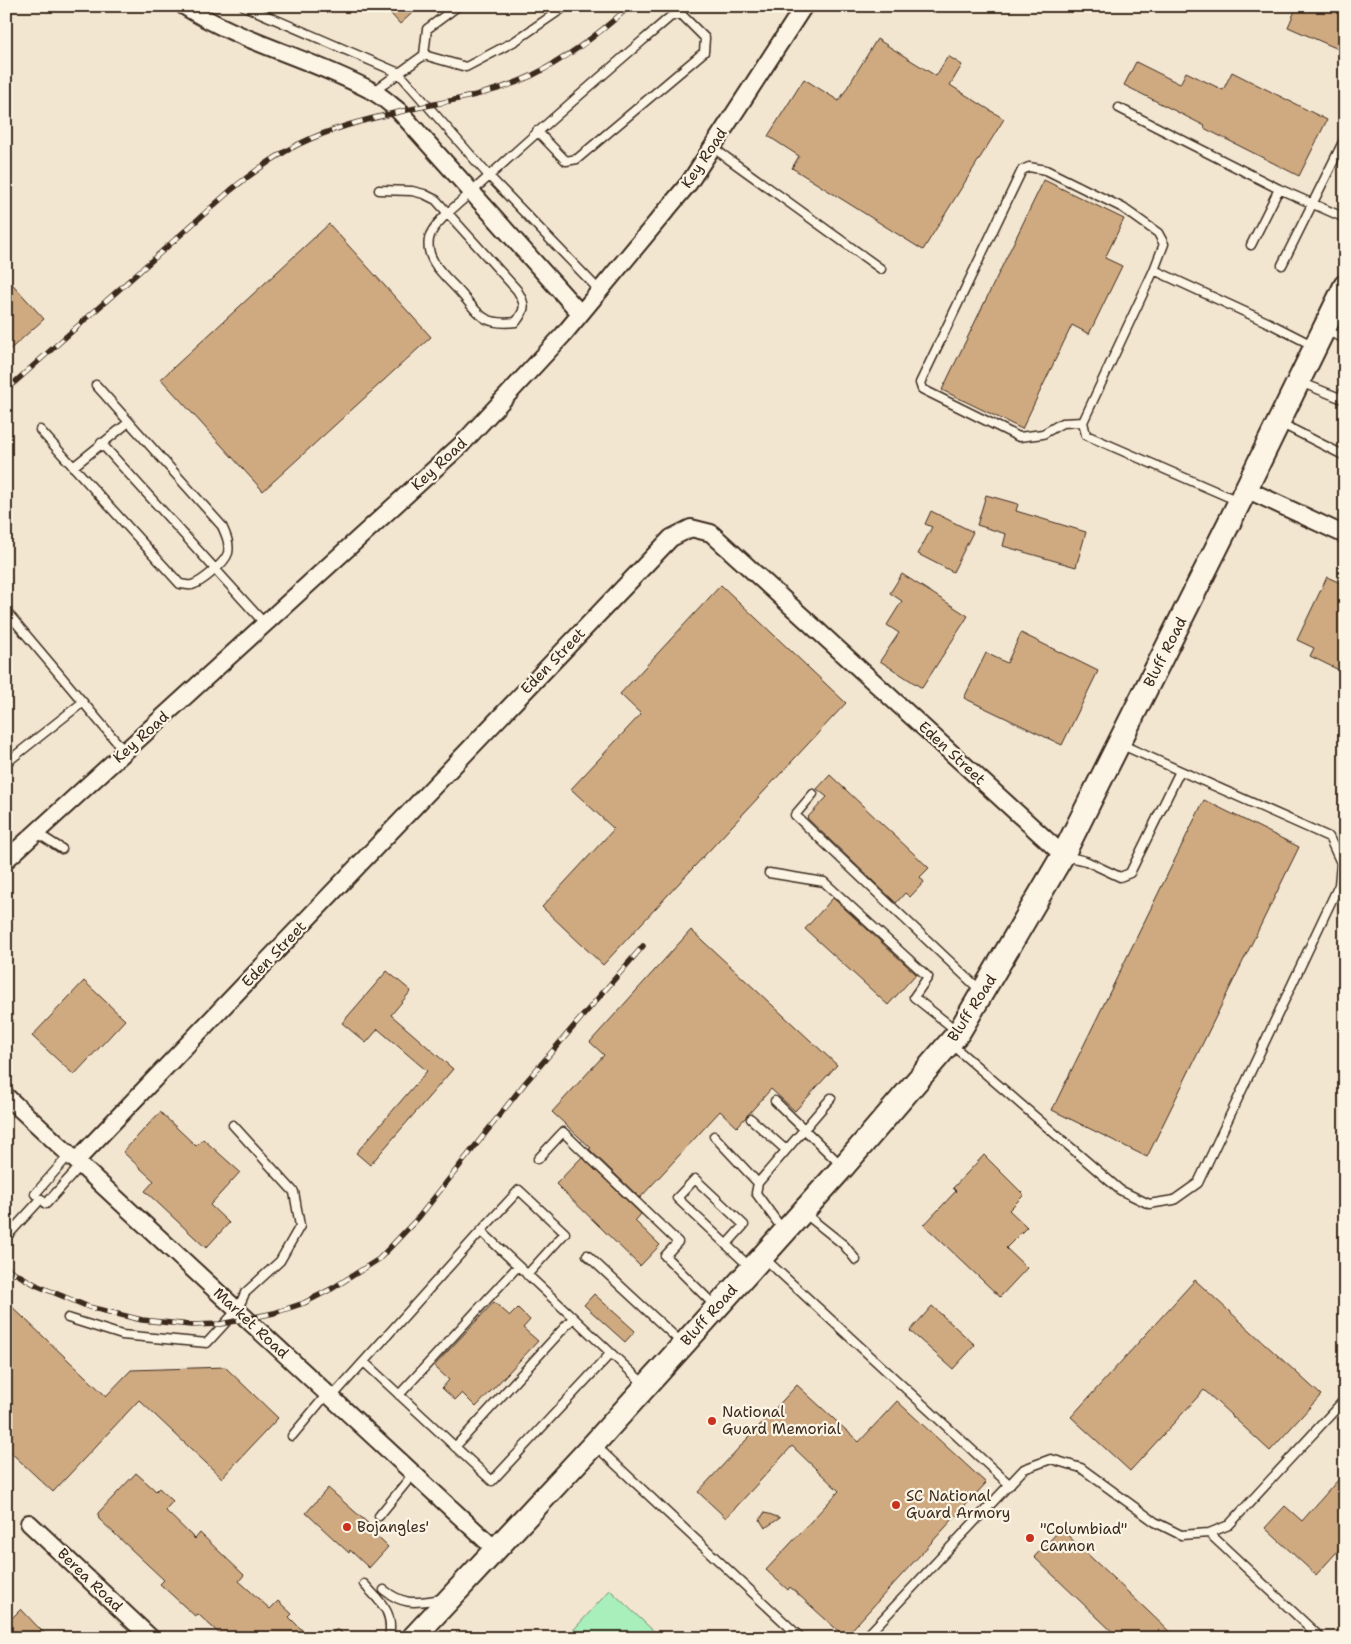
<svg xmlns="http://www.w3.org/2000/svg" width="1351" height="1644" font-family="'Shantell Sans',sans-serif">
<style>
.park{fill:#a8efbc;stroke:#728c6d}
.building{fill:#cfaa81;stroke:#3b2a1e}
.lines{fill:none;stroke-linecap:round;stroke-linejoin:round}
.service-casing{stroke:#3b2a1e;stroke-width:11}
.minor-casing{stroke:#3b2a1e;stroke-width:20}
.secondary-casing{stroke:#3b2a1e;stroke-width:26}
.service{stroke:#fcf5e5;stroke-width:8}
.minor{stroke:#fcf5e5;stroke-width:16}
.secondary{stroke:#fcf5e5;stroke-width:22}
.rail-casing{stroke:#3b2a1e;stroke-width:5.5}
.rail{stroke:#fcf5e5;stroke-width:4;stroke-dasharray:11;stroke-linecap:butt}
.poi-dot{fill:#c8321e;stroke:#fcf5e5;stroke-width:2}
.labels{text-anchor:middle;stroke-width:4.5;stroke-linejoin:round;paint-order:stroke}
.street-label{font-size:15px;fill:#3b2a1e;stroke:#fcf5e5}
.poi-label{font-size:15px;fill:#3b2a1e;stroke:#fcf5e5;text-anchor:start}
</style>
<rect width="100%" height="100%" fill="#f3e6d1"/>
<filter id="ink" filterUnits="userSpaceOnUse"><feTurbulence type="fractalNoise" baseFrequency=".02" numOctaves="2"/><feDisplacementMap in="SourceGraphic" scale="10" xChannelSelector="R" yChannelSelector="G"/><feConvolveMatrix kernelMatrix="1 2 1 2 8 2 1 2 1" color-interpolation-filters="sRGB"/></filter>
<g filter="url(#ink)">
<path class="park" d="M 610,1590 L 661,1638 L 566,1638 Z"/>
<path class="building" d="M 384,6 L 420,6 L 400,24 Z
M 1297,6 L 1345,6 L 1345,52 L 1288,27 Z
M 877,39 L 936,76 L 948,56 L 962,65 L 950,85 L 1004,119 L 923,250 L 792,168 L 799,156 L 768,136 L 804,79 L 839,101 Z
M 1136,62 L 1180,84 L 1186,72 L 1223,90 L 1232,72 L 1327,120 L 1299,176 L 1204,128 L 1205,126 L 1124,85 Z
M 1044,180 L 1124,219 L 1105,258 L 1122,266 L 1089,334 L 1072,325 L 1022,429 L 942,390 Z
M 329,224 L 431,337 L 263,491 L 161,379 Z
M 6,277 L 44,319 L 6,353 Z
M 986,495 L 1018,504 L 1016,511 L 1086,532 L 1076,567 L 1003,546 L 1006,534 L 977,525 Z
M 931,511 L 973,532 L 953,572 L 918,554 L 932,527 L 925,524 Z
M 902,574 L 968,616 L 922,688 L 880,661 L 899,633 L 887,625 L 902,601 L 890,593 Z
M 1327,577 L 1345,585 L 1345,673 L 1310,656 L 1314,648 L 1297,640 Z
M 721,585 L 846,703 L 603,965 L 542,907 L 614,829 L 571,789 L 641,714 L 620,694 Z
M 1021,633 L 1098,671 L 1062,745 L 964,698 L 986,653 L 1007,663 Z
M 830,775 L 929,868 L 920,877 L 924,882 L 910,897 L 905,893 L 896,903 L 807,818 L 827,797 L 817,789 Z
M 1204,800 L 1299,847 L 1147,1157 L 1052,1110 Z
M 833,898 L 916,974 L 888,1005 L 805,929 Z
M 691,930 L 837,1065 L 795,1111 L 771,1089 L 737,1127 L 720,1111 L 640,1198 L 589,1149 L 591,1148 L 552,1112 L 604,1055 L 590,1042 Z
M 387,971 L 411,991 L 391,1015 L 453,1069 L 370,1165 L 356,1153 L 427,1071 L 378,1029 L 366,1043 L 342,1023 Z
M 84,981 L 125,1020 L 74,1075 L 32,1036 Z
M 160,1112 L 196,1146 L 203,1139 L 240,1172 L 210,1205 L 229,1223 L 206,1248 L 145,1191 L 154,1181 L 123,1152 Z
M 984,1155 L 1024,1195 L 1009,1210 L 1027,1227 L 1006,1248 L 1027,1268 L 1000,1297 L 924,1225 L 956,1191 L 953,1188 Z
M 582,1157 L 641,1214 L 635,1221 L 660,1245 L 640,1266 L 556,1184 Z
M 1195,1280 L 1321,1395 L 1270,1451 L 1204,1390 L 1130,1471 L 1071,1417 Z
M 594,1294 L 635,1331 L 625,1342 L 584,1305 Z
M 6,1301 L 106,1396 L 131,1370 L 225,1367 L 278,1418 L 222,1478 L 139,1400 L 53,1492 L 6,1448 Z
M 494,1302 L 510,1316 L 518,1308 L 530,1320 L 523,1328 L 538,1341 L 476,1407 L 462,1393 L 455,1400 L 442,1388 L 449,1380 L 434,1366 Z
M 932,1306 L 975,1345 L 953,1369 L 910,1331 Z
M 797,1385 L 859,1442 L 897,1401 L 986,1483 L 845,1637 L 790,1587 L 788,1590 L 766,1570 L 839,1491 L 792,1446 L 726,1518 L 698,1492 Z
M 1345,1472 L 1345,1543 L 1316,1575 L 1265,1528 L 1285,1506 L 1302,1521 Z
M 136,1473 L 156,1491 L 159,1488 L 173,1501 L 165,1510 L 195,1539 L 200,1533 L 244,1575 L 239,1581 L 270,1609 L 278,1601 L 292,1614 L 289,1617 L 310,1638 L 224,1638 L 198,1614 L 195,1616 L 160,1584 L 164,1580 L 99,1519 L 98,1513 Z
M 328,1488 L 370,1525 L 368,1528 L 388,1547 L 369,1568 L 350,1550 L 349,1553 L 306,1513 Z
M 764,1513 L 769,1514 L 780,1518 L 765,1528 L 760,1520 Z
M 1061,1529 L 1149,1612 L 1176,1638 L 1119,1638 L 1034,1557 Z
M 21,1609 L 35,1624 L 49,1638 L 16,1638 L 6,1628 L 6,1624 Z"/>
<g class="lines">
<g class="service-casing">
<path id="service" d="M 244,6 L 399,73 L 489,176 L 599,290
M 424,55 L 466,67 L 515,41 L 566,6
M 373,92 L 424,55 L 427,29 L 458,6
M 1119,108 L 1279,189
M 712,147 L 881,269
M 379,190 L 412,191 L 424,194 L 436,200 L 517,290 C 526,305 526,309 516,322 C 481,326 479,313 458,290 C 445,276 425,260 429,239 C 431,224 462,201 474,190 C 538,130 604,74 670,17 L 681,14 L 705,38 L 704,52 L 577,159 L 566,161 L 537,131
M 1251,245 L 1279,189 L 1345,218
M 1282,265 L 1345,138
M 1325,330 L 1345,339
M 1300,382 L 1340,398 L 1345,390
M 1083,422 L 1062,423 L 1043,434 L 1019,437 L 922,389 L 920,383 L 1022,170 L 1029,167 L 1046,170 L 1123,208 L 1158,233 L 1164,244 L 1154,270
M 1280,423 L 1345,456
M 40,430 L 180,584 C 184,584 188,586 192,585 C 202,582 225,563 228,553 C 230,543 226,535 222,526 L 96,385
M 101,443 L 265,624
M 73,467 L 129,422
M 1238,501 L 1086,435 L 1083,422 L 1154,270 L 1269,323 L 1314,346
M 6,611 L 125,752
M 6,759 L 11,759 L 83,702
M 813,794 L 795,815 L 981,991
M 37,833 L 62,849
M 1065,856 L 1086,861 L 1120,877 L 1130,873 L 1180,771
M 769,873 L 824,882 L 928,977 L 914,997 L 957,1031
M 951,1044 L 1120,1190 L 1149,1204 L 1174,1200 L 1198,1183 L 1339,885 L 1341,863 L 1329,837 L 1120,744
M 775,1101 L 841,1165
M 751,1119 L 786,1150
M 714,1136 L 758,1183 L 756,1193 L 783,1230
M 538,1159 L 563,1132 L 678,1242 L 665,1256 L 715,1306
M 758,1183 L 831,1098
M 35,1194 L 70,1154
M 46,1204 L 81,1165
M 804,1213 L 844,1245 L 856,1260
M 481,1231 L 519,1190 L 565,1233 L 527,1275
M 9,1234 L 41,1199
M 726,1245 L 744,1225 L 695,1179 L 677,1198 L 750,1267
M 587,1255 L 682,1343
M 763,1257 L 1010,1485
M 68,1318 L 122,1335 L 207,1343 L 238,1309 L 245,1293 L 280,1261 L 300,1226 L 294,1192 L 233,1125
M 364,1362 L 492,1481 L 611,1353
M 399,1395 L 518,1266
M 331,1398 L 481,1231 L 645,1385
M 292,1436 L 327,1394
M 596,1446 L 801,1638
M 455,1447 L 573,1318
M 379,1516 L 413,1474
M 1209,1533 L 1321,1638
M 364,1584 C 381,1603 394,1611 389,1638
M 384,1590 C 406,1607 417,1602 443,1599
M 337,1635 L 339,1638
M 865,1638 L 1024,1469 L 1051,1459 L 1081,1468 L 1155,1522 L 1181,1535 L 1209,1533 L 1229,1525 L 1345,1399"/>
</g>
<g class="minor-casing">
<path id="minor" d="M 184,6 C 242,43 311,58 372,91 C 382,96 391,105 399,111 L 580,313
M 1246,489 L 1345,535
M 6,860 L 462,444 L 563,335 L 689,183 L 804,6
M 6,1096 L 496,1550
M 76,1161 L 671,538 L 691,528 L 711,533 L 1063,855
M 29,1523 L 151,1638"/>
</g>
<g class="secondary-casing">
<path id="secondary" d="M 413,1638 L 594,1444 L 843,1167 L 959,1032 L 1063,855 L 1246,489 L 1345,286"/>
</g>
<use href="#service" class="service"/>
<use href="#minor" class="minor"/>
<use href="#secondary" class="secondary"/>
<g class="rail-casing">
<path id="rail" d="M 6,390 L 231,190 C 252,173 274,157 297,145 C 329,129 364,120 399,112 C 443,101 489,96 531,76 C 568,58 600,33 630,6
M 6,1268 L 38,1286 L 89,1307 L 142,1320 L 191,1325 L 221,1324 L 274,1313 L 304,1303 L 333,1288 L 379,1259 L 419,1217 L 525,1083 L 643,946"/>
</g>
<use href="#rail" class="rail"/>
</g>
</g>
<g class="poi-dot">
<circle cx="712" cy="1421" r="5"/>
<circle cx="896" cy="1505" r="5"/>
<circle cx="347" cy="1527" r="5"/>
<circle cx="1030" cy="1538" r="5"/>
</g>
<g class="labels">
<g class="street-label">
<text transform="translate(704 158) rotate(-56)" y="5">Key Road</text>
<text transform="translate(439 464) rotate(-43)" y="5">Key Road</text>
<text transform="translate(1165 652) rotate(-63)" y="5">Bluff Road</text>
<text transform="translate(553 661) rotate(-46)" y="5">Eden Street</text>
<text transform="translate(141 737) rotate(-42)" y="5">Key Road</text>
<text transform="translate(952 753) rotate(43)" y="5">Eden Street</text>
<text transform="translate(274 954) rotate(-46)" y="5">Eden Street</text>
<text transform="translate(972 1008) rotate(-57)" y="5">Bluff Road</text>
<text transform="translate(709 1315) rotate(-48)" y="5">Bluff Road</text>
<text transform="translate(251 1323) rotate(43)" y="5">Market Road</text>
<text transform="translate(90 1580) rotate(44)" y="5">Berea Road</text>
</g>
<g class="poi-label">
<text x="722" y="1417">National<tspan x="722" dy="17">Guard Memorial</tspan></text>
<text x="906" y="1501">SC National<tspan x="906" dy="17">Guard Armory</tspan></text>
<text x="357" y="1532">Bojangles'</text>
<text x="1040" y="1534">"Columbiad"<tspan x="1040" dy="17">Cannon</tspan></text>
</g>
</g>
<rect width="1351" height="1644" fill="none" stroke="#fcf5e5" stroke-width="25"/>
<rect x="12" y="12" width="1326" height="1619" fill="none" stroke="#3b2a1e" stroke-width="2" filter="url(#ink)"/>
</svg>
